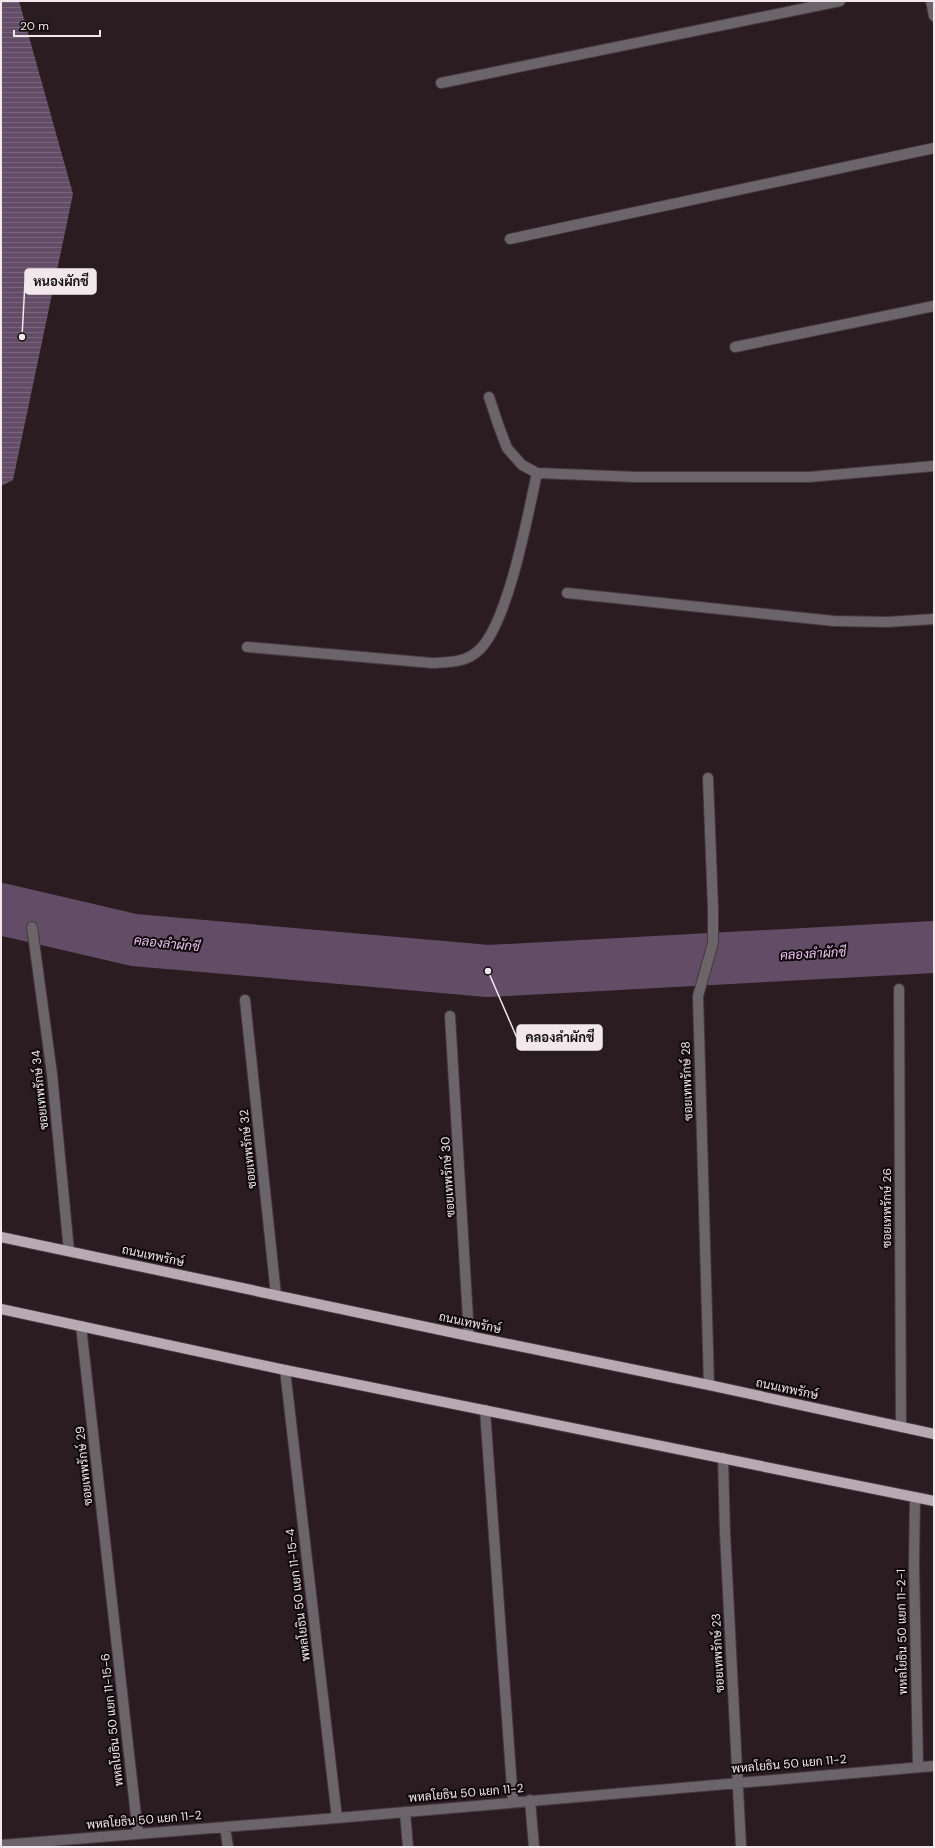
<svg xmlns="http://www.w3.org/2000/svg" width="935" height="1848" font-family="'DM Sans',Sarabun,sans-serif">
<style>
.water{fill:url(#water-rules)}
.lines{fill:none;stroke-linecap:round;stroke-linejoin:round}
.river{stroke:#634c66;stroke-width:52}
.minor-casing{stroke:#46383d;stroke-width:12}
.major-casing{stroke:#46383d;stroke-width:12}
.minor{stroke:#6b6469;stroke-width:10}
.major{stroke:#b8a9b2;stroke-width:10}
.labels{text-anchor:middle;stroke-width:4;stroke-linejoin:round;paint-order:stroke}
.street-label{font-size:12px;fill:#f2e7ea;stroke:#0f080a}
.water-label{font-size:13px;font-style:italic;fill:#ebc1f2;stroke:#0f080a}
.leader{fill:none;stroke:#f2e7ea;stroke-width:1.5}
.callout-dot{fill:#f2e7ea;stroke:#0f080a;stroke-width:1.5}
.callout{fill:#f2e7ea;stroke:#f2e7ea;stroke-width:1.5}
.callout-label{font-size:13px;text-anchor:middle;font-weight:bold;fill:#111}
</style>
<defs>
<pattern id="water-rules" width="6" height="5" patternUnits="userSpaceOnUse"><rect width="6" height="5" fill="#634c66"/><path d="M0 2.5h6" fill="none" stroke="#7a667c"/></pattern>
</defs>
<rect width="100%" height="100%" fill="#2a1c21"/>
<path class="water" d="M 1,1 L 19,1 L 73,194 L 13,480 L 1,486 Z"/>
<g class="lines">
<path class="river" d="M 1,909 L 134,940 L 488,971 L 934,947"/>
<g class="minor-casing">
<path id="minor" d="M 931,1 L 934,16
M 441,83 L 840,1
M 510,239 L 934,148
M 735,347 L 934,306
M 489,397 L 499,427 L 507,448 L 522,465 L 537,473 L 636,477 L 809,477 L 934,466
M 567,593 L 834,621 L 887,622 L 934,619
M 247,647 L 432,663 C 448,662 465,663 478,651 C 508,625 528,514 537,473
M 708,778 L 713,908 L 713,943 L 698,996 L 709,1385
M 32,927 L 52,1074 L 69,1251
M 899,989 L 901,1427
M 245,1000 L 276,1295
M 450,1016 L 469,1336
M 81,1326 L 138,1834
M 285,1370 L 337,1818
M 485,1410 L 513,1802
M 723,1458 L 725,1533 L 741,1847
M 915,1497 L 914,1565 L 918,1766
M 530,1800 L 534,1847
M 405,1812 L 408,1847
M 225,1827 L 228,1847
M 1,1845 L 337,1818 L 934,1766"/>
</g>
<g class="major-casing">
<path id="major" d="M 1,1237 L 469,1336 L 709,1385 L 934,1434
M 1,1309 L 285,1370 L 934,1501"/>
</g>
<use href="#minor" class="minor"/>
<use href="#major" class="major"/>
</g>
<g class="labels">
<g class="street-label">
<text transform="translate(687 1081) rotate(-92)" y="4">ซอยเทพรักษ์ 28</text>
<text transform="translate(40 1090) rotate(-96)" y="4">ซอยเทพรักษ์ 34</text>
<text transform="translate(248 1149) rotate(-96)" y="4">ซอยเทพรักษ์ 32</text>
<text transform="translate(448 1177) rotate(-94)" y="4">ซอยเทพรักษ์ 30</text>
<text transform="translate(887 1208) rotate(-90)" y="4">ซอยเทพรักษ์ 26</text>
<text transform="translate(153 1256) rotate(12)" y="4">ถนนเทพรักษ์</text>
<text transform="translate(470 1323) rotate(12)" y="4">ถนนเทพรักษ์</text>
<text transform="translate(787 1389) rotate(12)" y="4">ถนนเทพรักษ์</text>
<text transform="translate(84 1466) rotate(-96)" y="4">ซอยเทพรักษ์ 29</text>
<text transform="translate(298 1595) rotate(-97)" y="4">พหลโยธิน 50 แยก 11-15-4</text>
<text transform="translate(902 1632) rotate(-91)" y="4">พหลโยธิน 50 แยก 11-2-1</text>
<text transform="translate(718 1653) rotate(-93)" y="4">ซอยเทพรักษ์ 23</text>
<text transform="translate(112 1720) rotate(-96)" y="4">พหลโยธิน 50 แยก 11-15-6</text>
<text transform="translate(789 1764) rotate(-5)" y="4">พหลโยธิน 50 แยก 11-2</text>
<text transform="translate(466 1793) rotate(-5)" y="4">พหลโยธิน 50 แยก 11-2</text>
<text transform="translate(144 1820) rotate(-5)" y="4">พหลโยธิน 50 แยก 11-2</text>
</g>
<g class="water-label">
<text transform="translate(167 943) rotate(6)" y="5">คลองลำผักชี</text>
<text transform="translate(813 953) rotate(-3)" y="5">คลองลำผักชี</text>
</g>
</g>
<path class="leader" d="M22 337L25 282M488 971L517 1038"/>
<g class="callout-dot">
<circle cx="22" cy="337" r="4"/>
<circle cx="488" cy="971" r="4"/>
</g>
<g class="callout">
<rect x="25" y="269" width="71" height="25" rx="4"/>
<rect x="517" y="1025" width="85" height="25" rx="4"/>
</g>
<g class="callout-label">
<text x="61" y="286">หนองผักชี</text>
<text x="560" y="1042">คลองลำผักชี</text>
</g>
<rect width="935" height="1848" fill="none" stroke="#f2e7ea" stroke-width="4"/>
<path d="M14 30v6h86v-6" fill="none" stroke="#f2e7ea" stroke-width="2"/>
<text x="20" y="30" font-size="12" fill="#f2e7ea" stroke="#0f080a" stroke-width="3" paint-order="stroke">20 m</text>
</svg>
